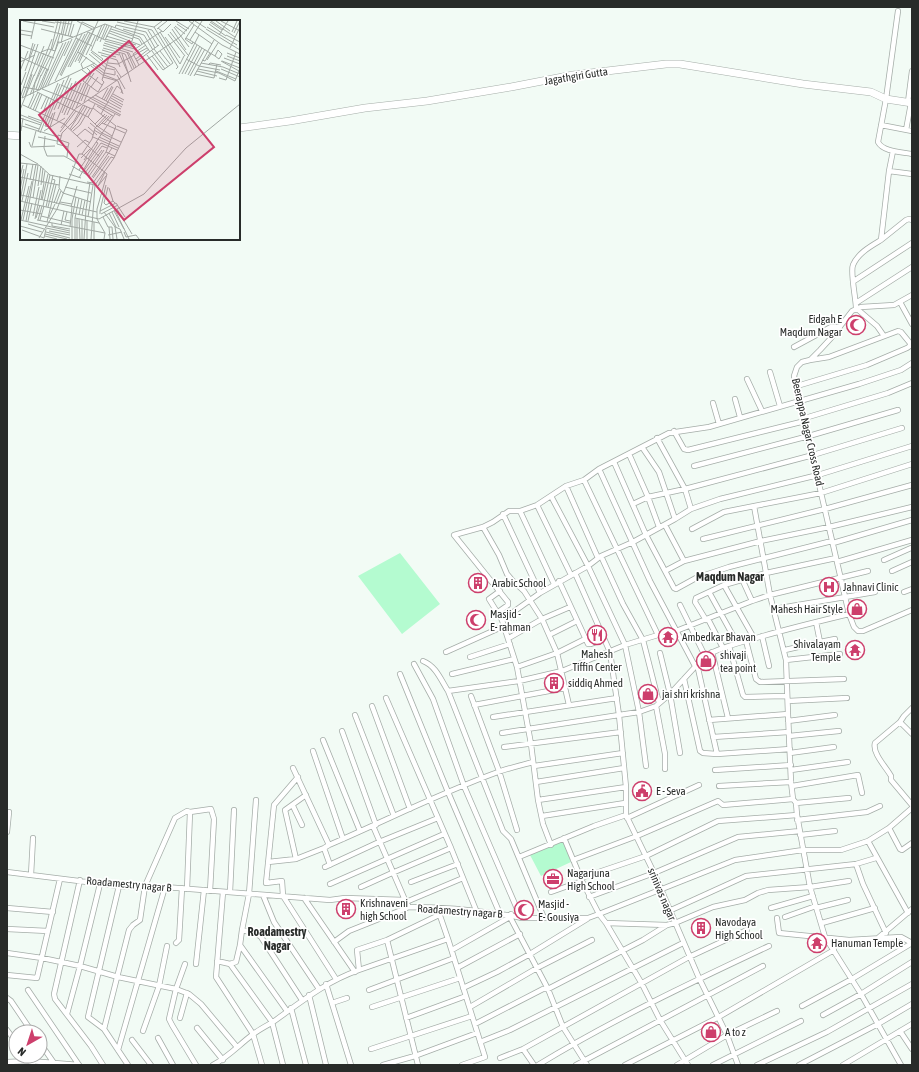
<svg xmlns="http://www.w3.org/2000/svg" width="919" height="1072" font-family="'Asap Condensed',sans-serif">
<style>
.green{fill:#b4fbd0}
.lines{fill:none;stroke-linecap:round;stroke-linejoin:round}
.street-casing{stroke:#a5ada8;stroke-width:6}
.secondary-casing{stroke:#a5ada8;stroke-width:8}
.street{stroke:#fff;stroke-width:4.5}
.secondary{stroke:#fff;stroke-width:7}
.labels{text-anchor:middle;stroke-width:3.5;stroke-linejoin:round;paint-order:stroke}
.street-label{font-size:11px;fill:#282b29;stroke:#fff}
.poi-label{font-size:11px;fill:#282b29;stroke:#fff;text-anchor:start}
.neighbourhood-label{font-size:12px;font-weight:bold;fill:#282b29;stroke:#fff}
.inset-road{fill:none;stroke:#a1a8a3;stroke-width:1}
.view{fill:#cd3f6c;fill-opacity:0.15;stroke:#cd3f6c;stroke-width:2}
.inset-edge{fill:none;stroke:#282b29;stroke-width:2}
</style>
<rect width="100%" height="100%" fill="#f2fbf5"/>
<path class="green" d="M 400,553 L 440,604 L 402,634 L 358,576 Z
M 564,841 L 571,862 L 541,876 L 530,855 Z"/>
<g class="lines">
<g class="street-casing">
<path id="street" d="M 898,11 L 886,99 L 878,142 C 883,152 902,152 912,154
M 908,102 L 912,71
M 881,125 L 912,131
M 906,130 L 911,103
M 893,151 L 889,171 L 912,174
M 881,240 L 906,220 L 909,219 L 912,220
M 854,281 L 912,243
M 900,302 L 912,324
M 856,303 L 912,267
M 884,336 L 877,326 L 856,308 C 856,299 850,272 853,265 C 858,253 871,246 881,240 L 889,171
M 794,347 L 831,327 L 840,327
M 770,372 L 780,406
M 747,379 L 762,411
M 797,386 L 867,365 L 907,348 L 910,346 L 910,343 L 901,332 L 898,331 L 829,357 L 810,360
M 735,399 L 740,417
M 713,403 L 719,424
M 805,418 L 888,393 L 912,383
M 674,431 L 684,449 L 688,450 L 805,421
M 657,438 L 685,489 L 691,509 L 720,499 L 818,475 L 912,446
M 642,447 L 659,472 L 675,519
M 629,454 L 648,497 L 659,527
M 614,462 L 646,535 L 674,588 L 676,589 L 696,578 L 729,567 L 832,541
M 694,466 L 809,436 L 898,410
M 599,469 L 650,581 L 695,666
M 584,480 L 658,635
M 566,486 L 598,558
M 551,496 L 588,566 L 625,645 L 639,712 L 646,766
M 633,504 L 648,497 L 685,489 L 813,455 L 902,428
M 537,505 L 571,575
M 754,506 L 770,595 L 786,660 L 788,714 L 791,782 L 793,799 L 796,803 L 797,815 L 810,887 L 825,937 L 861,994 L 901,1065
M 520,511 L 554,584
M 503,514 L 540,593
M 665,525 L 684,561 L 761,541 L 829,527 L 912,507
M 483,527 L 499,555 L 507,574 L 512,580 L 524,591 L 542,619 L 557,653 L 569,705
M 692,529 L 724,512 L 821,493 L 912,464
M 703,539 L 825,509 L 912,485
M 833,543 L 912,520
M 601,556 L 623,604 L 643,640 L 659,703
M 884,560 L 911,548
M 837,562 L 912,540
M 665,571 L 684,561
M 892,571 L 912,562
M 575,573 L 610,652 L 619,715 L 639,712 L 656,706 L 670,694 L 705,656 C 723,646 743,642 763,636 C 791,628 820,621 849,614 L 854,627 L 858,631 L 863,631 L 912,610
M 766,573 L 836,558
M 742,579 L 752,601
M 559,581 L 588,644 L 591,644 L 604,639
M 724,585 L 754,638
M 500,591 L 489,599 L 502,620
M 709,592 L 737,643
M 904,592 L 912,589
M 680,605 L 705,656
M 774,609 L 875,592
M 498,612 L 508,605 L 508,602 L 454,535 L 483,527 L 493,522 L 509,511 L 520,511 L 537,505 L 566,486 L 584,480 L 599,469 L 669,433 L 709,427 L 859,384 L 901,370 L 912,363
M 849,614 L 794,376 L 797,367 L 802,362 L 810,360 L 820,350 L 832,337 L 852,311 L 861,307 L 894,305 L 912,295
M 708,619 L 723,648
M 706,620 L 695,602 L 696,598 L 724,585 L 766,573
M 549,635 L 577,621
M 762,636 L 769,666
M 509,638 L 542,619 L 570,607
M 746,641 L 756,679 L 760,682 L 844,679
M 820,642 L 835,639
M 729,646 L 743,695 L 745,697 L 787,696
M 785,650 L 820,642 L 816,622
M 446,652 L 504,626
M 712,652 L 728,718
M 660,653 L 670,694 L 680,753
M 470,657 L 510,644
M 786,660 L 840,654
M 423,661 C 436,666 441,680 448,691 L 503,831 L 511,839 L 544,918
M 414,664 L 433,699 L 464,786 L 521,918
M 697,664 L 717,754
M 517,667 L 557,653 L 585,639
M 400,674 L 448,792 L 500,914
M 452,674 L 514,659
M 684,679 L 700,751 L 703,753 L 717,754 L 790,749
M 448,691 L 519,681 L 562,671 L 625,645 L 658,635 L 676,631 L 752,601 L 770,595 L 868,571
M 471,696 L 499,771 L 517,830
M 386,698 L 451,848 L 476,910
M 788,701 L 847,698
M 474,705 L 565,688
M 372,706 L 410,809
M 656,706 L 665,754 L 665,769
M 912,708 L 904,716 L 900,722 L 912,734
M 355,715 L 394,816
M 493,717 L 617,698
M 709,720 L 788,714
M 788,721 L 835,715
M 900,722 L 875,743 C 872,753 886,767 891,776 L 891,780 L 912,805
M 342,731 L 376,825
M 502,733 L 619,715 L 626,787 L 626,815 L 654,873 L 699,978 L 727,1035 L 738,1065
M 789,736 L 839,731
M 713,737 L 789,732
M 323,740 L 360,831
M 504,747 L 621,732
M 313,751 L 343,839
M 790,753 L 834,747
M 534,766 L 623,753
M 293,768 L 329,845
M 715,770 L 791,765
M 791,770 L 848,762
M 298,777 L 274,805 L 266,883 L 282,881 L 283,896 L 336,979
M 536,782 L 624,768
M 719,786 L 791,782
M 792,786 L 858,775 L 862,793
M 306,795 L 285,810 L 296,859 L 324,848 L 329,845 C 385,821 440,793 498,772 C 509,768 522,765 533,762
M 538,800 L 626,787
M 796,803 L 849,798
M 293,806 L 302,825
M 542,816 L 625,803
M 627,818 L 699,785
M 797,820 L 867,812 L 880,806
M 373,826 L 405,900
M 889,828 L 900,849 L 902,850 L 912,843
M 7,832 L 9,812
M 800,835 L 835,831
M 564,838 L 582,881 L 599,914 L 735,860 L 803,850 L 841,850 L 868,841 L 889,828 L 912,808
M 868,841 L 908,913
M 551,845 L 543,824 L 538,800 L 531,744 L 517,667 L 502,620 L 540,593 L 588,566 L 601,556 L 633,542 L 675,519 L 691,509
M 324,848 L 330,865
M 519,857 L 594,826 L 626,815
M 573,860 L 637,836 L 718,801 L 723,805 L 793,799
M 268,862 L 296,859
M 856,864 L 863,884 L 886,933
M 325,867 L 379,842 L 438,818
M 7,872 L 119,886 L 165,887 L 330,900 L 345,898 L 405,900 L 409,907 C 439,907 468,909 497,914 C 506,915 513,915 521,918 L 588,918 L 599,914 L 606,923 L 667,925 L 675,923 L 713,907 L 745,900 L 758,893 L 768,890 L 810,887 L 849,881
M 31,875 L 33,838
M 581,878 L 646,856 L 718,821 L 797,815
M 80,880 L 54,994 L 55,999 L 91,1046 L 103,1065
M 411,882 L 458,864
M 330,884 L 444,834
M 119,886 L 88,1017 L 104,1029 L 128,1065
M 361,887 L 392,873 L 451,848
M 187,889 L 190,812
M 223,892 L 216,977 L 253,1034 L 262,1065
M 230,892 L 234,810
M 551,892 L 582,881
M 263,895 L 274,922 L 319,989
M 589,897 L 654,873 L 738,837 L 800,831
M 304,898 L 355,972
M 406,902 L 463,878
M 437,907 L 448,939 L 485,1057 L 462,1065
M 7,908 L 53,912
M 771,908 L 813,896
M 816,908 L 848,900
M 669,911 L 746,876 L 856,864 L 876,858
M 511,914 L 510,917 L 548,989 L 563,1027 L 587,1065
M 785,917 L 816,906
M 777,918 L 779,933 L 849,940 L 901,937 L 912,943
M 606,923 L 642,984 L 660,1020 L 688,1065
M 822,923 L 875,908
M 7,929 L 48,931
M 242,930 L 249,894 L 256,800
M 878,938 L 912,909
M 387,940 L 418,1065
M 334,942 L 349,931 L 409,907
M 176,943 L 179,940 L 182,888
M 240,945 L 287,1011
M 452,950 L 510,917
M 7,953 L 42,958 L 80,966 L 118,977 L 176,989 L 189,994 L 201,1004 L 237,1047
M 217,961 L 230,964 L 236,962 L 240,945 L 242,930 L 257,934 L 261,937 L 302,1000
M 185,964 L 176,989 L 169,1019 L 172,1025 L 196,1065
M 196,964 L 204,890
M 230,964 L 272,1022 L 283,1065
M 457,968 L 520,934
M 359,970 L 448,939
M 7,975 L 37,978 L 60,879
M 326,984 L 351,1065
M 463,988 L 497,972 L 530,954 L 587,919
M 28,990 L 79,1065
M 369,990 L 454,958
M 309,995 L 326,1065
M 7,998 L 11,1001 L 32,1032
M 332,1003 L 347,998
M 802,1006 L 852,979 L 912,943
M 372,1007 L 460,978
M 470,1007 L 537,968 L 592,940
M 291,1008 L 306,1065
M 67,1014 L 80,966 L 100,884
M 823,1015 L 861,994 L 912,962
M 180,1018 L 187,993
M 406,1018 L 466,996
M 475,1024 L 543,989 L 548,989 L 643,940 L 667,925
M 197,1028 L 223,1060
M 104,1029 L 129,930 L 133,925 L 140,920 L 145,886 L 175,818 L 187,811 L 190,812 L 211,809 L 214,819 L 210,891
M 7,1030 L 16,1042
M 143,1031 L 159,986 L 167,946
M 900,1031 L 912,1049
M 158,1038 L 173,1065
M 132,1040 L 151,1065
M 480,1042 L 510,1030 L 683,943
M 40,1043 L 54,1063
M 371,1049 L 472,1016
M 523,1049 L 534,1065
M 118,1050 L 165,887
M 26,1056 L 33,1065
M 500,1058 L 523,1049 L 689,957 L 747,930
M 7,1062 L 30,1061 L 79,1065
M 213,1065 C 228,1057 239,1045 252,1035 C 258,1030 266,1026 273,1022 C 301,1002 325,982 359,970 L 357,950 L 387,940 L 439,915
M 383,1065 L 415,1056 L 477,1033
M 538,1065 C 612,1020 690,983 769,946
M 576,1065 L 763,966
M 625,1065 L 717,1018 L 834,950
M 677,1065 L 727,1035 L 777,1011
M 713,1065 L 801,1021
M 757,1065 L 827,1032 L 912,984
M 799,1065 L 878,1024 L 912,1004
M 843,1065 L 912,1024"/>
</g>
<g class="secondary-casing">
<path id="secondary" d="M 239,128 L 290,121 L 365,108 L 427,101 L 511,87 L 573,75 L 666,64 L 680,64 L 803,84 L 871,92 L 886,99 L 912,103
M 7,135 L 21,136"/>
</g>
<use href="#street" class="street"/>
<use href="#secondary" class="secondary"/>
</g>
<defs>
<g id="mosque-ring" transform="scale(1)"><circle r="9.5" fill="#fff" stroke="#cd3f6c" stroke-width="1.5"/><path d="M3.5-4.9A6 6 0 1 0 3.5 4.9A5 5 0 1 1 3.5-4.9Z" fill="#cd3f6c"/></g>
<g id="building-ring" transform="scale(1)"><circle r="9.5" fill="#fff" stroke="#cd3f6c" stroke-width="1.5"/><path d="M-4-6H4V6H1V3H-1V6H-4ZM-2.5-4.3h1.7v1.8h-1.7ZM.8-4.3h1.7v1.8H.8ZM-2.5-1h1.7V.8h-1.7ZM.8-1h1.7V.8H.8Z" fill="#cd3f6c"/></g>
<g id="hospital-ring" transform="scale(1)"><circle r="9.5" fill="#fff" stroke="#cd3f6c" stroke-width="1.5"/><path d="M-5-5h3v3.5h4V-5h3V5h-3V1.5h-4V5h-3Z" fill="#cd3f6c"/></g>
<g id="shop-ring" transform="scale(1)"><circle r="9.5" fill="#fff" stroke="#cd3f6c" stroke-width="1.5"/><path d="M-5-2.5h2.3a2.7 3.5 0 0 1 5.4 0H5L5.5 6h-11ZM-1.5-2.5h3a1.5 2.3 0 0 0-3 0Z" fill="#cd3f6c"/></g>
<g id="restaurant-ring" transform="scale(1)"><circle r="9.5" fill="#fff" stroke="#cd3f6c" stroke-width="1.5"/><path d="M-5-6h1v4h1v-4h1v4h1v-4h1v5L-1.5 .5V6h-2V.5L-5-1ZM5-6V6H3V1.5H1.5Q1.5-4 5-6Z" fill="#cd3f6c"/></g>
<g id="temple-ring" transform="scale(1)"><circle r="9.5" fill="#fff" stroke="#cd3f6c" stroke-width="1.5"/><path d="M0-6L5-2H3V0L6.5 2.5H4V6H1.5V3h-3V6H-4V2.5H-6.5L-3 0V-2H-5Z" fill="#cd3f6c"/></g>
<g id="civic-ring" transform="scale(1)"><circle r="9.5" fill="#fff" stroke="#cd3f6c" stroke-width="1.5"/><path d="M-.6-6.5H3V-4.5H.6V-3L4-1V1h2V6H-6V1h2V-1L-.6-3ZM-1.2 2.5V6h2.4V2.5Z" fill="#cd3f6c"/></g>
<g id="office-ring" transform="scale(1)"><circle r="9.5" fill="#fff" stroke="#cd3f6c" stroke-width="1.5"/><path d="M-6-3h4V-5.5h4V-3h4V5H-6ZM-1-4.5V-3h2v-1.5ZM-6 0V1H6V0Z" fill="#cd3f6c"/></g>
</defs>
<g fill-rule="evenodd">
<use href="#mosque-ring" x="856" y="325"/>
<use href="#building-ring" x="478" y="583"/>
<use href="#hospital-ring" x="829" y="587"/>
<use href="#shop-ring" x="857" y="609"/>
<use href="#mosque-ring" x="476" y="620"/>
<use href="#restaurant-ring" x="597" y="635"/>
<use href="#temple-ring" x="668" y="637"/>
<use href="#temple-ring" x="855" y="650"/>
<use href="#shop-ring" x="706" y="661"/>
<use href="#building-ring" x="554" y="683"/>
<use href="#shop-ring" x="648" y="694"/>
<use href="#civic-ring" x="642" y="791"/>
<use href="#office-ring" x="553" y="879"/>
<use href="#building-ring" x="346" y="909"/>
<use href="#mosque-ring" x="524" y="910"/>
<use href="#building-ring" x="701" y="928"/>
<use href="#temple-ring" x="817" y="943"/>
<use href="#shop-ring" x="711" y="1032"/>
</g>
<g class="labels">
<g class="street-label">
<text transform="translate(576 76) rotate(-9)" y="4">Jagathgiri Gutta</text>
<text transform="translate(808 432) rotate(77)" y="4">Beerappa Nagar Cross Road</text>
<text transform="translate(129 884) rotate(5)" y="4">Roadamestry nagar B</text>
<text transform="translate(662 894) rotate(67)" y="4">srinivas nagar</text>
<text transform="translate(460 911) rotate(4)" y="4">Roadamestry nagar B</text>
</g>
<g class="poi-label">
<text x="842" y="323" text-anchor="end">Eidgah E<tspan x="842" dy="13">Maqdum Nagar</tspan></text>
<text x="492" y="587">Arabic School</text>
<text x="843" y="591">Jahnavi Clinic</text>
<text x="843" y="613" text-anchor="end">Mahesh Hair Style</text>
<text x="490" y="618">Masjid -<tspan x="490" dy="13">E- rahman</tspan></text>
<text x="682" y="641">Ambedkar Bhavan</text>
<text x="841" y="648" text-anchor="end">Shivalayam<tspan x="841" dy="13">Temple</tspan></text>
<text x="597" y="658" text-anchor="middle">Mahesh<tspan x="597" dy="13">Tiffin Center</tspan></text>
<text x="720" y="659">shivaji<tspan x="720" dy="13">tea point</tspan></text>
<text x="568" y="687">siddiq Ahmed</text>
<text x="662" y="698">jai shri krishna</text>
<text x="656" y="795">E - Seva</text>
<text x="567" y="877">Nagarjuna<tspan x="567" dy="13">High School</tspan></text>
<text x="360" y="907">Krishnaveni<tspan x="360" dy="13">high School</tspan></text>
<text x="538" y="908">Masjid -<tspan x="538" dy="13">E- Gousiya</tspan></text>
<text x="715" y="926">Navodaya<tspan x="715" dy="13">High School</tspan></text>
<text x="831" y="947">Hanuman Temple</text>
<text x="725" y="1036">A to z</text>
</g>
<g class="neighbourhood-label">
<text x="730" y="581">Maqdum Nagar</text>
<text x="277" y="936">Roadamestry<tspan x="277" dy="14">Nagar</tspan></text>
</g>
</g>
<g transform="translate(20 20)">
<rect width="220" height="220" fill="#f2fbf5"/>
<path class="inset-road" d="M 3,1 L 34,7M 22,1 L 35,3M 57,1 L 72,9M 104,1 L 134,7M 142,1 L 134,7 L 158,47 L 156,49M 156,1 L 169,9M 169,1 L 202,25 L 220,34M 175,1 L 186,8M 191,1 L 215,17M 196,1 L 210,11M 201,1 L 220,11M 35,2 L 51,4M 97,2 L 132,10 L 153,43 L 143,50 L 132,36M 190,2 L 202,10M 157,4 L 167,11M 189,4 L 206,16M 155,6 L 165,14M 154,7 L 169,27M 187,7 L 217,25M 95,8 L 96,5 L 126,12 L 135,28M 138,8 L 143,12 L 151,4M 21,9 L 53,17M 91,9 L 113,16M 103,9 L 124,15 L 133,30M 137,9 L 147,1M 152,9 L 166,30M 186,9 L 220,30M 0,10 L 12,12M 128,10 L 138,26M 90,11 L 113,19M 140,12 L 160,44 L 164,36M 150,12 L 168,35M 175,12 L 192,24M 212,12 L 217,1M 89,13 L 120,25M 214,13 L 220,1M 0,14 L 12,16M 38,14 L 41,1M 148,14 L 165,36M 41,15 L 44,1M 199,15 L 208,1M 206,15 L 220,22M 45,16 L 49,1M 48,16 L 52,1M 86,16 L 116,25M 50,17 L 54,4M 113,17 L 119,19 L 122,24M 145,17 L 160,38M 166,18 L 173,22 L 172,24 L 165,19 L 166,18 L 174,5M 11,19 L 15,1M 83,19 L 89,6M 85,19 L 115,27M 85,20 L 92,6M 170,20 L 182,1M 77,21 L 85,4M 85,21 L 115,29 L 142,11M 80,22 L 87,5M 173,22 L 182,28 L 195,36 L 199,39 L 202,34 L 198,30 L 195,36M 39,23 L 85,4 L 120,17 L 130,32M 41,23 L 46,1M 43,23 L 22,69 L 61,84M 84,23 L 113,32M 0,25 L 34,38M 83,25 L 109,33 L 116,47M 72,26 L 56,18 L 62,2 L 75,8M 83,28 L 105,34 L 112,49M 210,28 L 220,7M 134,29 L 148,47M 31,30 L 38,1M 32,30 L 38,14M 82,30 L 99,35M 35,31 L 40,14M 71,31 L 82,5M 72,31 L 83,39 L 81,41M 132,31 L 145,49M 140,31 L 150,44M 21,32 L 29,29 L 35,31M 58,32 L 85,51M 71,32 L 87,45 L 95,48 L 101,57M 78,32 L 96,37M 107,32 L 114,48M 99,33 L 108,53M 207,33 L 220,38M 69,34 L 86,48 L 95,50M 102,34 L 111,62M 66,35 L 75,16M 81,35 L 97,40 L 100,47M 127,35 L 138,50M 44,36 L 52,19M 207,36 L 220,41M 0,37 L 29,50M 9,38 L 13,23M 204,38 L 220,44M 116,39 L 129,29M 166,39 L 179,46 L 200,50M 182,40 L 185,41 L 190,33M 187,40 L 198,23M 58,41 L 74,9M 117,41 L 139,25M 201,41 L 219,51M 202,41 L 220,48M 0,42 L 15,35M 55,42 L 70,13M 59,43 L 78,1M 88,43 L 98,44 L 127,28M 181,43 L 203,47 L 220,54M 17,44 L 24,26M 19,45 L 24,33M 73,45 L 85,54M 119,45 L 113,34 L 126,25M 188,45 L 190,43 L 201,45M 71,46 L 84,56M 48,47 L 65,14M 50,47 L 68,12 L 85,20M 67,48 L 70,51 L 63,61 L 78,72M 63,49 L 61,44 L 67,37M 178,49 L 199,53 L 215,61 L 220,48M 201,49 L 220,57M 62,50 L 82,65M 0,51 L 8,31M 5,51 L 15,24M 177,51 L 197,56M 196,51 L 216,59M 85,53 L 95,55 L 95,51M 159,54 L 179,15M 162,54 L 177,25M 165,54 L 180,26M 175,54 L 194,58 L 197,44M 40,55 L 58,19M 84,55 L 97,60M 97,55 L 105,69M 168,55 L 182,28M 14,56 L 19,45M 21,56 L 31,36M 41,56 L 62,14M 170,56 L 185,29M 174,56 L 194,20M 83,57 L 98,61 L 103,74M 199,58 L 206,60 L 216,32M 35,61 L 56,18M 65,63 L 72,52M 67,64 L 74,53M 1,65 L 6,52M 28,65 L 49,21M 41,65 L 71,78M 3,67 L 20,70 L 39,21M 25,67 L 46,22M 71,67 L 78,57M 16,69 L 21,55M 18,70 L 27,49M 17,72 L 68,97 L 77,106 L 87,95M 78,72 L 84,62 L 82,60 L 89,37 L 112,21 L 118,1M 13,74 L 15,63 L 31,30M 93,74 L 104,80M 10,75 L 32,19M 75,75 L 101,89M 92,76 L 103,82M 5,77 L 12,54M 72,77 L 101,92M 0,78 L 18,24M 2,78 L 75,43M 2,78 L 19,33M 70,78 L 101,95M 91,78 L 103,85M 82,79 L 88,68M 68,80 L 100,96M 84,80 L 92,66M 90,80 L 102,87M 61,81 L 68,65M 86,81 L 93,67M 64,82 L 70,67M 3,85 L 44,104 L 80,137M 77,86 L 93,96M 8,88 L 14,74M 56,88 L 66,64M 73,88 L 96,106 L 86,132M 10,89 L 18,72M 21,89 L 27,76M 38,89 L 51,58M 52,89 L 64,63M 0,90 L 14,55M 13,90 L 20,73M 24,90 L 29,77M 34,90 L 49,56M 15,91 L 22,74M 42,93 L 56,61M 81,94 L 97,66 L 102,70 L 101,73M 1,95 L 21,103M 44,95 L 57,65M 47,95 L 61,63M 8,96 L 22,101M 68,97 L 75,84M 0,98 L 21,105M 37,100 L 52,63M 70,103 L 82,113 L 101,122M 82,103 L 105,113M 5,104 L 19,109M 75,104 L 85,94M 84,104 L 92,95M 2,106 L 38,117M 25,106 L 44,60M 25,106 L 30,107 L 35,92M 27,107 L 33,93M 68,107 L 77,115M 78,107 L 89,96M 41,108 L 55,89 L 160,17 L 174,1M 50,109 L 65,86M 51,110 L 58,103 L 67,87M 74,110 L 91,120M 1,111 L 3,98M 24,111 L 45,98M 53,111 L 60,105 L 70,88M 18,112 L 38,63M 40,112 L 56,91M 20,113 L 40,64M 25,116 L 24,128 L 27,136 L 44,136 L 62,146M 41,116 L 38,115 L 37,124 L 48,127 L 47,137M 57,116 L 65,109 L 73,115M 18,117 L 37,121M 73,117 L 98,128M 79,117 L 99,126M 40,120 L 49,123 L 48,127M 37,121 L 40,121 L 42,113 L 54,101 L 63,85 L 72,89M 9,122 L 11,127 L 35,126M 12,126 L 16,111M 57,127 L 65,120 L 70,123M 0,134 L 18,144M 62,134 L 87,154 L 77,189 L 77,199 L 85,213 L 84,219M 61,138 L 70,129M 68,139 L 78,123 L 76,122M 64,140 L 95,94M 69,140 L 81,123 L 97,130M 0,143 L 19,145 L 30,155 L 75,165M 7,144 L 0,181 L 79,199 L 124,174 L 166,128 L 220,84M 52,146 L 67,155 L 84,130M 59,150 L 67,138M 82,150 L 91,137 L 94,138M 63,152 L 82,126 L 87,128M 85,152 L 78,166 L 86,156M 65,153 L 82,130M 49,154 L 61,158M 40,156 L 39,168 L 43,173 L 71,182M 69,156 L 86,132 L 95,136M 0,157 L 39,165M 0,157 L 3,145M 72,157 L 92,128M 59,158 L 69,140M 73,158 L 89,136M 10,160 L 13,144M 67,162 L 73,163 L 82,150M 23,163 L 25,151M 21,165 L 23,148M 18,166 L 21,146M 45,167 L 71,173M 88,167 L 84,183 L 86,185 L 93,181 L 95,183M 89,168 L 93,181M 0,170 L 4,149M 1,175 L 77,192M 13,178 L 18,145M 21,180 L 24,163M 22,180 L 28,154M 2,181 L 8,153M 40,182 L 52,184M 34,183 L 39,169M 36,184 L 41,171M 23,186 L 30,155M 26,187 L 33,155M 28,187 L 35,160 L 32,159M 51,187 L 57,166M 97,189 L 112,214M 0,190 L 22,194M 66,190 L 70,162M 95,190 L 109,219M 80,191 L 86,165M 94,191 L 104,209M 47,192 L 45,200 L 50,201M 84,192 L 95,207 L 97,219M 92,192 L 99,207M 89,193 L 96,207M 80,194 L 80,191 L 96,183 L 105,197M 81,194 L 98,185M 59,195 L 62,179M 62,195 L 65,180M 13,196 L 19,167M 21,196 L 50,203M 29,197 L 35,184M 68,197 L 73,165M 83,197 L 88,207 L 92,207 L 93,219M 16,198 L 20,185M 55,198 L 79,203M 15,199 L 21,170M 57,199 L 57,219M 59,199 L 60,219M 62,199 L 62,219M 0,200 L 50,211M 1,200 L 9,166M 3,200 L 12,161M 17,200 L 85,213M 18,200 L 22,186M 20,200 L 24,186M 67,200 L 67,219M 6,201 L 16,144M 8,201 L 12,183M 27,202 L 36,165M 32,203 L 32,206 L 50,209M 8,204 L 24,209M 41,205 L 44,191M 0,206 L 22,212M 50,207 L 52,187M 89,207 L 90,219M 95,207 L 100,209 L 104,219M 26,208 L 50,213M 2,210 L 24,218 L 26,209M 29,211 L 50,215M 26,212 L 50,218M 104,212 L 106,217 L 116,215 L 119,219M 25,214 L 47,219M 88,215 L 102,212M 25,216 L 37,219M 19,218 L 37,189 L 59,134 L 62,134 L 72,119 L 75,108 L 77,106 L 92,116M 52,219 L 52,199 L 56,177M 55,219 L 55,198 L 59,178M 64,219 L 66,190M 71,219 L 75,165 L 94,138 L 107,110 L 97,106M 74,219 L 74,202"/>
<path class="view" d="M 109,21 L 194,127 L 104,200 L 19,95 Z"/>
<rect width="220" height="220" class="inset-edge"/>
</g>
<rect width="919" height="1072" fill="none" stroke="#282b29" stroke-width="16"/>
<g transform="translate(28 1044) rotate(219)"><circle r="19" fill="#ffffff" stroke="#a9aaa9"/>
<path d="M0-3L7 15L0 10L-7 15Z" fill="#cd3f6c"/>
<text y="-6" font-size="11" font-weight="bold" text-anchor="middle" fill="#282b29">N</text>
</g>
</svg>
